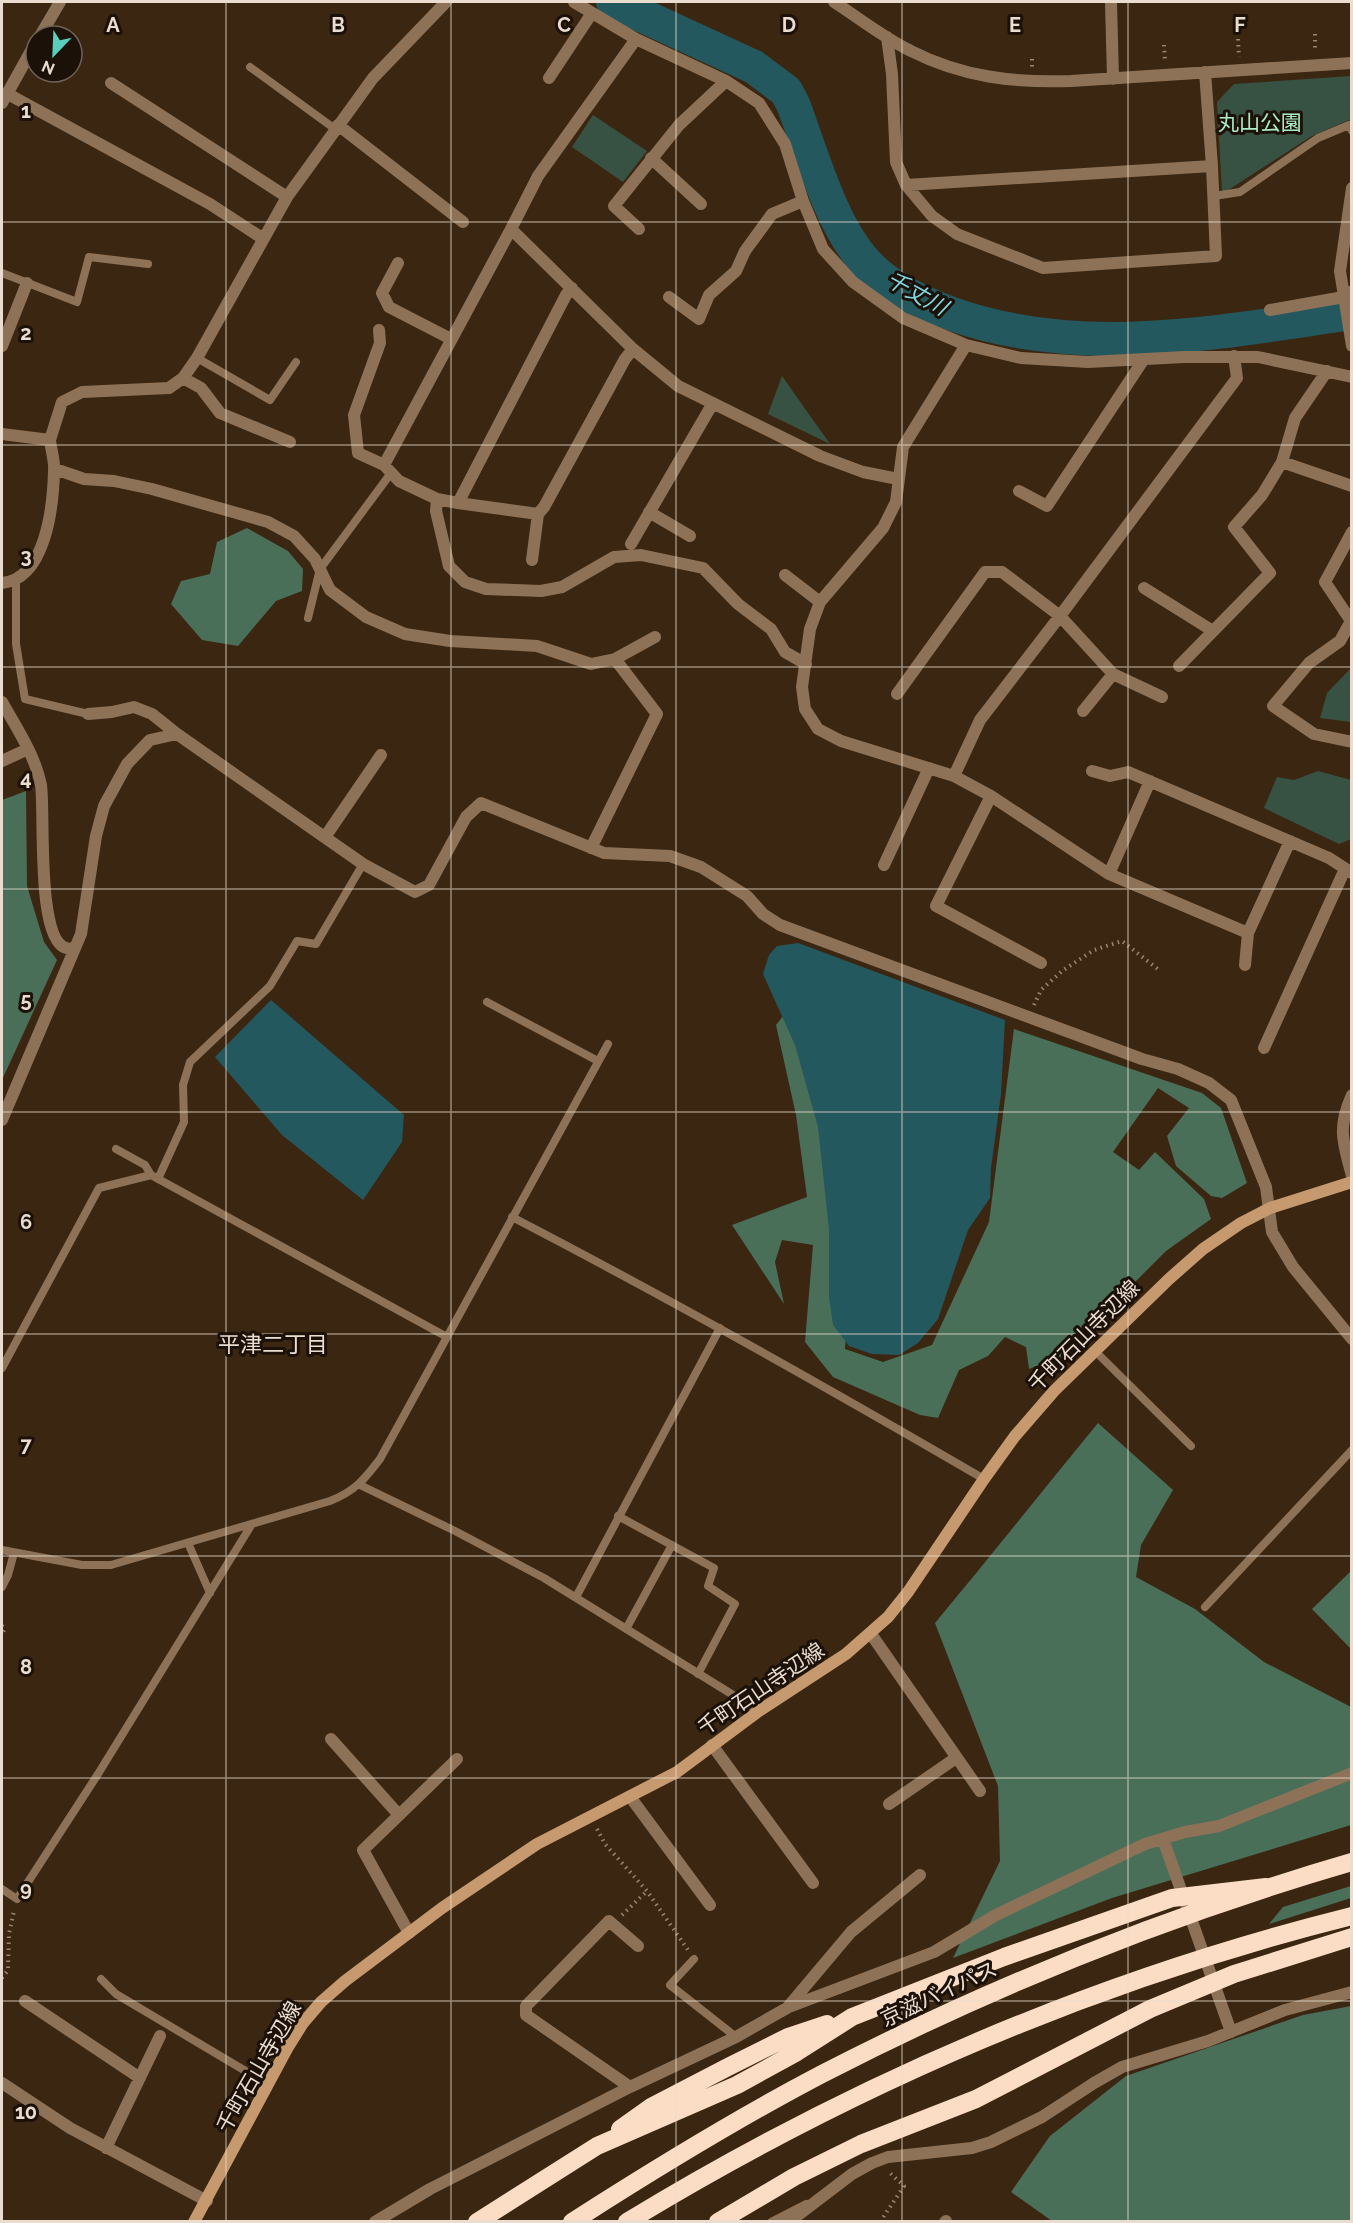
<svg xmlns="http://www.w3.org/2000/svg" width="1353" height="2223" font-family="Raleway,'Noto Sans JP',sans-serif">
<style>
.green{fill:#375242}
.forest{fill:#4a6f59}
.water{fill:#24585f}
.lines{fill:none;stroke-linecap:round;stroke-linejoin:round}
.river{stroke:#24585f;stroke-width:34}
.path{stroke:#978675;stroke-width:4;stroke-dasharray:1.5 4.5;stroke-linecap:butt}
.service{stroke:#8e7258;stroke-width:8}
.minor{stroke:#8e7258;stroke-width:12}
.secondary{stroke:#c6996f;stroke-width:12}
.motorway{stroke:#faddc4;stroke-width:18}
.grid{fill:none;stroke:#eadccf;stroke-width:1.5;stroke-opacity:0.55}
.labels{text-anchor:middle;stroke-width:6;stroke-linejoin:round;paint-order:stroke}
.park-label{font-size:21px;fill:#abecc5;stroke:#1b1109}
.street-label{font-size:21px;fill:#eadccf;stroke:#1b1109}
.water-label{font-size:22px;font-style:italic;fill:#81d8e5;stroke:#1b1109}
.neighbourhood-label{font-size:22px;fill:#eadccf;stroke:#1b1109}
.grid-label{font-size:20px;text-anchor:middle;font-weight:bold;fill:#eadccf;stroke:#1b1109;stroke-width:6;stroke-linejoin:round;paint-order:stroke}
</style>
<rect width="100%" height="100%" fill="#3b2611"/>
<path class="green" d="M 1351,76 L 1351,119 L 1312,136 L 1222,194 L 1217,102 L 1234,84 Z
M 593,115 L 647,151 L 623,182 L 572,147 Z
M 782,376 L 830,444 L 768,414 Z
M 1351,668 L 1351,722 L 1320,718 L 1327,693 Z
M 1318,771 L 1351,780 L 1351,839 L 1339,844 L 1264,808 L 1277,777 L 1294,780 Z"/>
<path class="forest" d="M 247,528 L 288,551 L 303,569 L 302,591 L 276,601 L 238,646 L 202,640 L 171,604 L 181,581 L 210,574 L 217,542 Z
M 26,791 L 27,886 L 44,942 L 57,960 L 2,1080 L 2,800 Z
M 790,1007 L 829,1114 L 850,1279 L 845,1349 L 883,1362 L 932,1345 L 989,1222 L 1014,1029 L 1202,1093 L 1221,1108 L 1247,1183 L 1222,1198 L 1211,1196 L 1176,1166 L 1167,1136 L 1189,1108 L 1158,1088 L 1113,1152 L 1139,1170 L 1155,1152 L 1204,1199 L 1211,1219 L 1166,1251 L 1060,1357 L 1029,1369 L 1026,1347 L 1005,1337 L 988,1356 L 959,1370 L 938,1418 L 920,1415 L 833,1377 L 805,1342 L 813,1245 L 782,1240 L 775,1262 L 784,1304 L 732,1225 L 807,1197 L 796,1115 L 776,1025 Z
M 1098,1423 L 1173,1490 L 1141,1545 L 1136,1577 L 1195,1609 L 1264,1662 L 1351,1707 L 1351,1825 L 1112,1898 L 953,1958 L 1000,1861 L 998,1786 L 935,1623 C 990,1557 1043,1490 1098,1423 Z
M 1351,1571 L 1351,1649 L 1312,1609 Z
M 1351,1886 L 1351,1898 L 1269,1924 L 1283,1907 Z
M 1351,2006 L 1351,2221 L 1052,2221 L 1011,2192 L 1050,2136 L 1126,2076 L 1303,2015 Z"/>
<path class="water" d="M 798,943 L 1005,1020 L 1001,1094 L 991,1168 L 990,1198 L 968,1230 L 938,1319 L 918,1343 L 899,1355 L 872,1354 L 849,1346 L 833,1325 L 829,1297 L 829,1230 L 818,1127 L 795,1045 L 763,974 L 769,955 L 777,946 Z
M 271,1000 L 404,1115 L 402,1142 L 363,1200 L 282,1135 L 215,1057 Z"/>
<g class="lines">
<path class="river" d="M 613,2 L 754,67 L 786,91 L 793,104 C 812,154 831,226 867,264 C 889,288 922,303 952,314 C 1083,360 1219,332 1352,313"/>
<path class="path" d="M 1315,34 L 1315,52
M 1238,39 L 1239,57
M 1164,45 L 1165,61
M 1032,59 L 1032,67
M 1034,1005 L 1041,990 L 1062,971 L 1094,950 L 1122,941 L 1159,970
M 2,1626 L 5,1628 L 2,1634
M 597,1829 L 605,1844 L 647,1891 L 688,1950
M 622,1915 L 647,1891
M 2,1978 L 8,1970 L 9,1934 L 14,1911
M 880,2222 L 904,2186 L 890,2173"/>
<path class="service" d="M 250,67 L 335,129
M 1214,196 L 1240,192 L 1318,138 L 1349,125 L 1352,131
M 2,273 L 77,302 L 89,257 L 148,264
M 197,358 L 270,400 L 296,362
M 16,579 L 16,644 L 25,699 L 88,714
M 308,618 L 320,569 L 391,473
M 487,1002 L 598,1061
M 116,1149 L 145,1165 L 151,1175 L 447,1337
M 158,1179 L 184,1122 L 183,1085 L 190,1062 L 270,986 L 297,941 L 316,944 L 363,864
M 512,1217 C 672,1300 828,1388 984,1479
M 1095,1351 L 1191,1446
M 2,1368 L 99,1188 L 151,1175
M 360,1485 L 455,1531 L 544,1578 L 759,1711
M 618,1516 L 714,1568 L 708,1586 L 735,1604 L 698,1674
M 188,1543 L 210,1593
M 2,1550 L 82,1565 L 111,1565 L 330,1501 C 355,1491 364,1480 380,1459 L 608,1044
M 2,1587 L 8,1575 L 14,1553
M 576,1597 L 720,1328
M 1205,1607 L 1352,1450
M 626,1629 L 672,1545
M 2,1889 L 17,1899 L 98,1774 L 252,1524
M 694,1959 L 670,1985 L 736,2037
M 101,1979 L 116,1994 L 269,2085
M 771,2222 L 806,2204"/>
<path class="minor" d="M 574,2 L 636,39 L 726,81 L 759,103 L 785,144 L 803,201 L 823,249 L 853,282 L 903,318 L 966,345 L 1021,358 L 1088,362 L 1184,357 L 1258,357 L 1352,377
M 834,2 C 859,18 884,38 911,51 C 962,77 1014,83 1071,81 L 1352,63
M 1111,2 L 1113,79
M 40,36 L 60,2
M 887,37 L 892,74 L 896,162 L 906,185 L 932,216 L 957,234 L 1043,268 L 1216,256 L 1212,166 L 1205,72
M 636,39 L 538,176 L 511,229 L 633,349 L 678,386 L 820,456 L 863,472 L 898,479
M 549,78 L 592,13
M 111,83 L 287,197
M 6,93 L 210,204 L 262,238
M 2,103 L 36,42
M 338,125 L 463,222
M 651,158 L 701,204
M 906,185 L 1212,166
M 1352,188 L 1340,271 L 1352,346
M 639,229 L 614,206 L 679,125 L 726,81
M 398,263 L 382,293 L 389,307 L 451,339
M 572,288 L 566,295 L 458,503 L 538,514 L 544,507 L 625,359 L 633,349
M 669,297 L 699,319 L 709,295 L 736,271 L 745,251 L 772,214 L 803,201
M 1270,310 L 1338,298 L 1344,293 L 1350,292
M 379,330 L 380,343 L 354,415 L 358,453 L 384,465
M 966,345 L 903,447 L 896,502 L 883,528 L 820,602 L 810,629 L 802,687 L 805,709 L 818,729 L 841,741 L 954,776 L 991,796 L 1109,874 L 1248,933
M 2,346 L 27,283
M 183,378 L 201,388 L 220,413 L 290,442
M 2,434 L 50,440 L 62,402 L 82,392 L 169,388 L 183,378 L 197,358 L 287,197 L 373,78 L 446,2
M 1282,462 L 1352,486
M 55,469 L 84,479 L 114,481 L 152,489 L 268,522 L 294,536 L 315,559 L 330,590 L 366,617 L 405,634 L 450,641 L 537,646 L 591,664 L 615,659 L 655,637
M 1019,491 L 1047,506 L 1144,359
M 437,499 L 399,481 L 384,465 L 511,229
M 458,503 L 437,499 L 436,511 L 449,566 L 465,582 L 486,589 L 541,591 L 562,587 L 614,557 L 641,555 L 703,568 L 738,604 L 771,629 L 785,652 L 806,664
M 649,512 L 690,536
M 1352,532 L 1325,582 L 1351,621 L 1340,641 L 1309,663 L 1273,706 L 1314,734 L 1352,742
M 631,544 L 713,403
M 532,560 L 538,514
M 785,575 L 820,602
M 2,583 C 46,579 53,506 54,472 C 55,461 51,450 50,440
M 1144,588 L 1213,631
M 1179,666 L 1270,573 L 1234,527 L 1262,495 L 1282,462 L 1295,418 L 1327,371
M 897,694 L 985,572 L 1002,572 L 1060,616 L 1113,674 L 1162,697
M 2,702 C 16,727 35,755 41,785 C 45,811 36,940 66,948 C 68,949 74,948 75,948
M 1083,711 L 1113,674
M 88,714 L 112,712 L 134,707 L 152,714 L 177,734 L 363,864 L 415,892 L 429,885 L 466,817 L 481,803 L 604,853 L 670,856 L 701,867 L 747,896 L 763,914 L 780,925 L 1142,1059 L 1178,1069 L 1209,1083 L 1231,1100 L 1266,1187 L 1272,1232 L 1293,1267 L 1352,1339
M 2,761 L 28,749
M 1092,771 L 1110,776 L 1128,772 L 1329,858 L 1352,873
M 954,776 L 980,720 L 1060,616 L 1237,378 L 1234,356
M 991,796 L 936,906 L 1041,963
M 325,837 L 381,755
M 591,848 L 657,714 L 615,659
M 884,865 L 929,768
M 1109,874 L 1150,781
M 1245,965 L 1248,933 L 1290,841
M 1264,1048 L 1345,869
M 1352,1095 C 1337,1128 1343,1142 1352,1176
M 2,1120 L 81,934 L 96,836 L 104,806 L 127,764 L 150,740 L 177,734
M 871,1634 L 980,1791
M 331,1739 L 399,1815
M 712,1745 L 813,1883
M 631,1798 L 710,1905
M 889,1804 L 956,1758
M 1163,1839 L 1231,2032
M 409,1933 L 363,1850 L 457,1759
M 25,2001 L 140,2078
M 789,2007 L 934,1952 L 996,1915 L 1145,1844 L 1185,1832 L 1219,1826 L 1352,1773
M 2,2083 L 70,2128 L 207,2201
M 630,2087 L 526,2015 L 526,2006 L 609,1921 L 638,1946
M 106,2148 L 160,2036
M 375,2222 L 430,2189 L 630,2087 L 736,2037 L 787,2008 L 851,1932 L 920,1875
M 789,2222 L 852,2174 L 872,2163 L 888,2157 L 972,2148 L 991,2142 L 1042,2117 L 1094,2083 L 1122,2067 L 1208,2041 L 1285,2010 L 1352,1992
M 945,2222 L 946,2221"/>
<path class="secondary" d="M 194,2222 L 288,2047 L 303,2023 L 321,2002 L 345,1981 L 442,1908 L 537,1844 L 677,1772 L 759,1711 L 846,1654 L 888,1617 L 908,1592 L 984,1479 L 1015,1436 L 1054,1391 L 1169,1279 L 1203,1249 L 1241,1223 L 1270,1208 L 1352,1182"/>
<path class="motorway" d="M 620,2129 L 651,2107 L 728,2067 L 788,2037 L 827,2024
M 477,2222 L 597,2146 L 737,2085 L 797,2052 L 852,2017 L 1004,1957 L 1172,1898 L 1266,1887
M 572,2222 C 653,2170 736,2119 822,2074 C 991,1987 1169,1915 1352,1862
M 627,2222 C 852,2085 1096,1980 1352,1916
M 718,2222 L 794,2177 L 861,2144 L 976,2099 L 1150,2009 L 1234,1974 L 1352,1937"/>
</g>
<path class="grid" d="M 226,2 L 226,2222M 451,2 L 451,2222M 676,2 L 676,2222M 902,2 L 902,2222M 1128,2 L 1128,2222M 2,222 L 1352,222M 2,445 L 1352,445M 2,667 L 1352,667M 2,889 L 1352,889M 2,1112 L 1352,1112M 2,1334 L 1352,1334M 2,1556 L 1352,1556M 2,1778 L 1352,1778M 2,2001 L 1352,2001"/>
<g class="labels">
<g class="park-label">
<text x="1260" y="130">丸山公園</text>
</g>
<g class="street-label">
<text transform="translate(1084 1336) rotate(-45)" y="7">千町石山寺辺線</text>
<text transform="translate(761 1689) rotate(-34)" y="7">千町石山寺辺線</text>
<text transform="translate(939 1994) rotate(-25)" y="7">京滋バイパス</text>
<text transform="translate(259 2067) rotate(-60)" y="7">千町石山寺辺線</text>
</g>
<g class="water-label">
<text transform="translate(917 293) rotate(29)" y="8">千丈川</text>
</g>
<g class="neighbourhood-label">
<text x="273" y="1352">平津二丁目</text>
</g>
</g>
<g class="grid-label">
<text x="113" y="32">A</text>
<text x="338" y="32">B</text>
<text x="564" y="32">C</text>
<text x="789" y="32">D</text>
<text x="1015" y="32">E</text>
<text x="1240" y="32">F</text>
<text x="26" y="118">1</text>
<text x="26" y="340">2</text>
<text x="26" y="563">3</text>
<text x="26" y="785">4</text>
<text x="26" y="1007">5</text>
<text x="26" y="1229">6</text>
<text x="26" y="1452">7</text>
<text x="26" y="1674">8</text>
<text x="26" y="1896">9</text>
<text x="26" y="2119">10</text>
</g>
<rect width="1353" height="2223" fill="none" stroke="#eadccf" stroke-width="6"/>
<g transform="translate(54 54) rotate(203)"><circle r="28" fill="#1b1109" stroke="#6e6258" stroke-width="1.5"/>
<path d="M0-4.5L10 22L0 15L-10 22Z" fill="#5acebc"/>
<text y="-9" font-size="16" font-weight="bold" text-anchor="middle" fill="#eadccf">N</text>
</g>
</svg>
